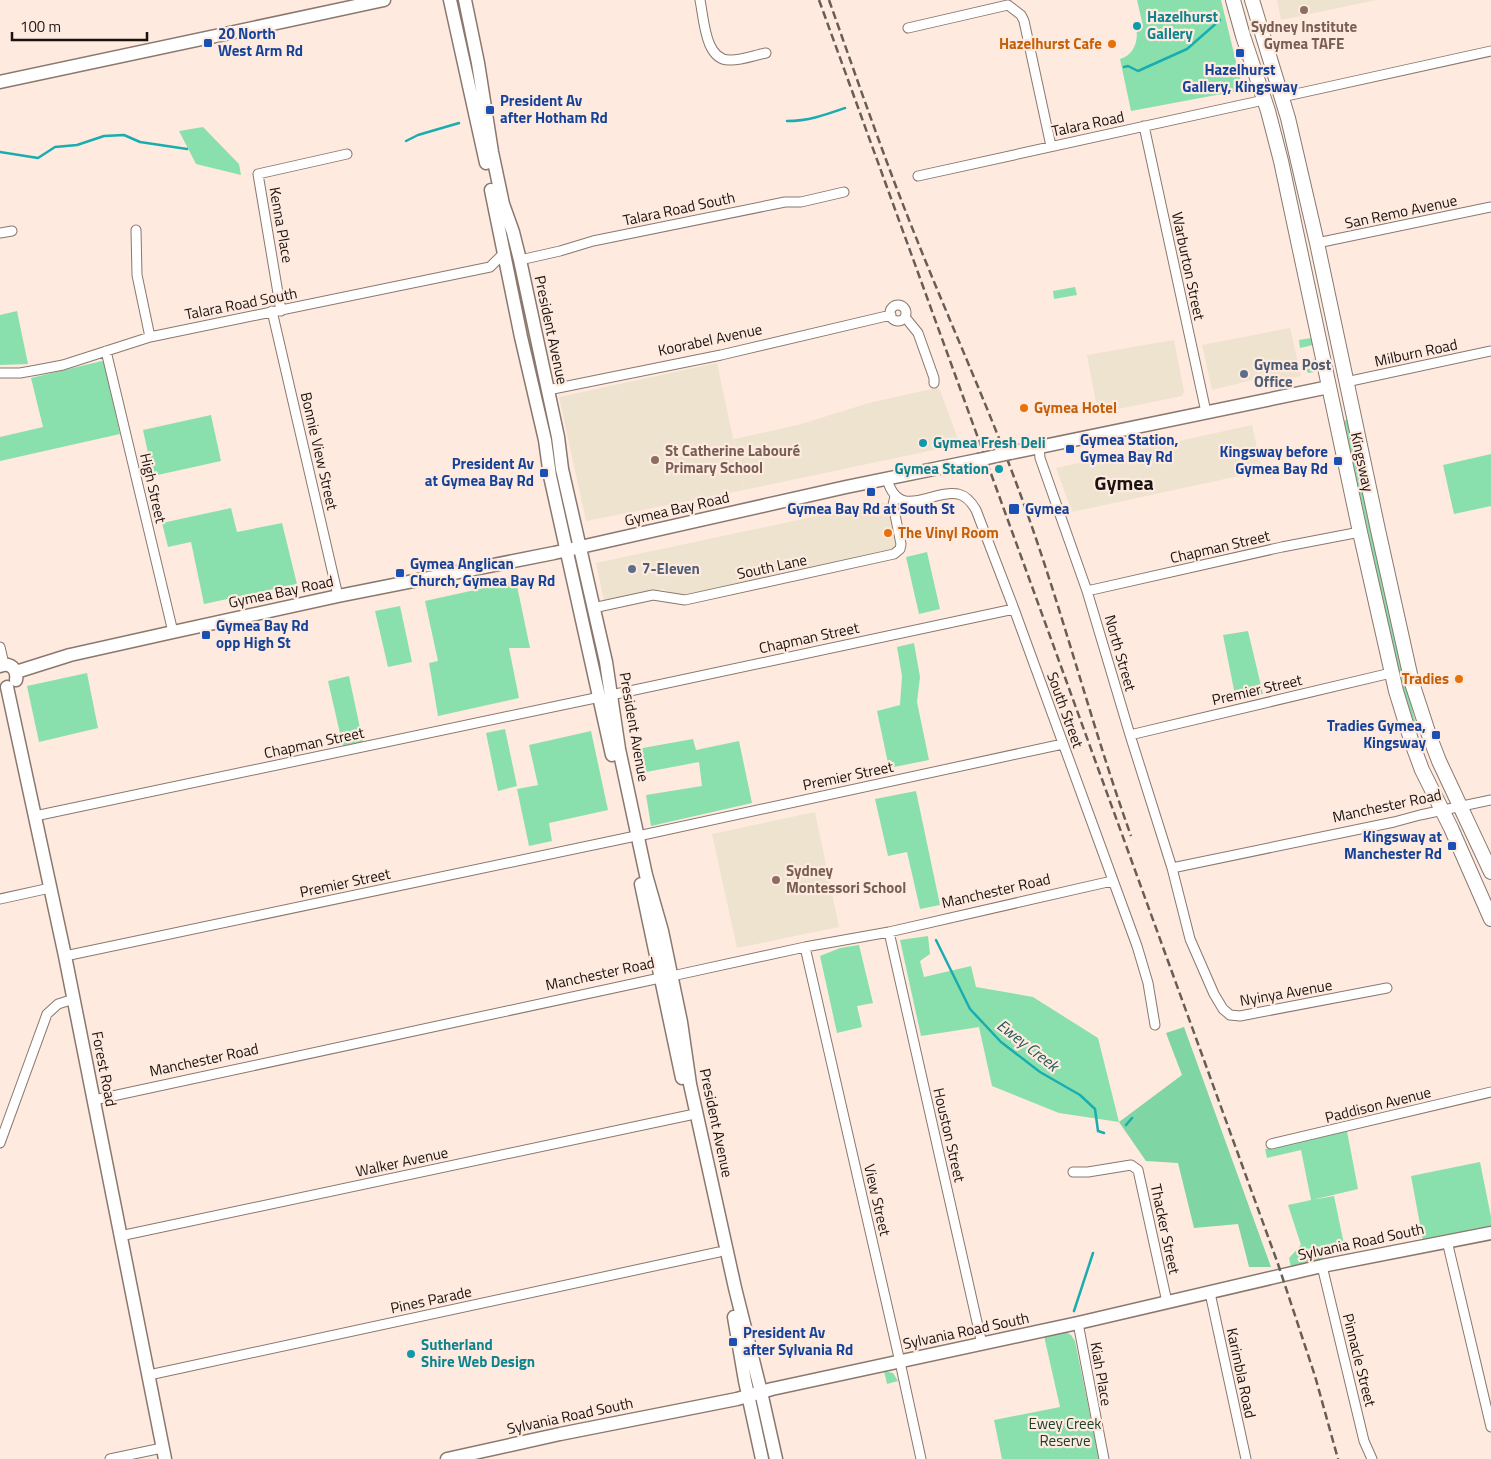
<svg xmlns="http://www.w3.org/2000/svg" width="1491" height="1459" font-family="'Titillium Web',sans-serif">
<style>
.commercial{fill:#eee3ce}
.education{fill:#eee3cf}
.green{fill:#8ae0ad}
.forest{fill:#7fd5a3}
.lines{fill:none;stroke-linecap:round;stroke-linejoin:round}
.stream{stroke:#1aadb0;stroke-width:2.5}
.street-casing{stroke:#8a786e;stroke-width:11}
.secondary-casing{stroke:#8a786e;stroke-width:15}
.primary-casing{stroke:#8a786e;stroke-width:16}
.street{stroke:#fff;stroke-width:9}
.secondary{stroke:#fff;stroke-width:12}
.primary{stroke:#fff;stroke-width:14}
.rail{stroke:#685d57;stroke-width:2.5;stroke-dasharray:8 4;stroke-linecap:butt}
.secondary-bridge-casing{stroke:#8a786e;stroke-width:15;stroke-linecap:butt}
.secondary-bridge{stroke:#fff;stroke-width:12}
.education-dot{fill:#8d6e63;stroke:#feeadf;stroke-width:2}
.culture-dot{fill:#0f9aa8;stroke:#feeadf;stroke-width:2}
.transit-dot{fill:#1a4fb4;stroke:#feeadf;stroke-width:2}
.food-dot{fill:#e8710a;stroke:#feeadf;stroke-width:2}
.service-dot{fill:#5c6f8a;stroke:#feeadf;stroke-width:2}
.labels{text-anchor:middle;stroke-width:4.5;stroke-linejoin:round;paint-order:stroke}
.culture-label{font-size:15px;font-weight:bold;fill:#0d838f;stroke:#feeadf;text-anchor:start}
.education-label{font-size:15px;font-weight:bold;fill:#785e54;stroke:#feeadf;text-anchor:start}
.transit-label{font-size:15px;font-weight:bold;fill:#164399;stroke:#feeadf;text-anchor:start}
.food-label{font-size:15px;font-weight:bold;fill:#c56008;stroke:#feeadf;text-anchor:end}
.street-label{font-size:15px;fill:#1a1310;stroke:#feeadf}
.service-label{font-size:15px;font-weight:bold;fill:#4e5e75;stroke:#feeadf;text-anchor:start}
.park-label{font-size:15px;fill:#193e2a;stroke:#feeadf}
.water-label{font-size:16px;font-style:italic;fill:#225859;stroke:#feeadf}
.district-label{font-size:20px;font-weight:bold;fill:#1a1310;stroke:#feeadf}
</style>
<rect width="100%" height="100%" fill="#feeadf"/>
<path class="commercial" d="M 1290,328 L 1301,376 L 1257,384 L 1256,379 L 1212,390 L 1202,345 Z
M 1174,340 L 1184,392 L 1182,396 L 1098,413 L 1087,355 Z
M 936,388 L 940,390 L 959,442 L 957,445 L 744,490 L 734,439 L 798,425 L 869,403 Z
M 1252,425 L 1262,471 L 1072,512 L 1056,468 Z
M 883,502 L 889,506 L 897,546 L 893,551 L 683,596 L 662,589 L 604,601 L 596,563 Z"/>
<path class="education" d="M 1277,0 L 1376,0 L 1281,20 Z
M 717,363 L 744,490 L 586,521 L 559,397 Z
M 815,812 L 839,927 L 737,948 L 712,834 Z"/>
<path class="green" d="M 1137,0 L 1221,0 L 1243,90 L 1131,111 L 1120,59 C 1134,55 1139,40 1136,28 L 1143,26 Z
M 203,127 L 239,164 L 241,175 L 196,164 L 179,131 Z
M 1075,287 L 1077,295 L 1054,299 L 1053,291 Z
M 17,311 L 28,364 L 0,365 L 0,315 Z
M 1311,338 L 1313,345 L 1300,348 L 1299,340 Z
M 1317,359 L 1320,371 L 1309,373 L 1304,370 L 1302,362 Z
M 102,361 L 104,363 L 120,434 L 0,461 L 0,437 L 43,427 L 31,378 Z
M 211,415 L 221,461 L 153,476 L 143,430 Z
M 1348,419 L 1408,693 L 1417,728 L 1414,729 L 1400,679 L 1344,421 Z
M 1491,454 L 1491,506 L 1454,514 L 1443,465 Z
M 231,508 L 237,532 L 282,523 L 297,584 L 204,604 L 191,542 L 168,547 L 162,523 Z
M 927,552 L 940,609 L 919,614 L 906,557 Z
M 516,581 L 530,648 L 509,648 L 519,698 L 438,716 L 429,663 L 438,661 L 425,601 Z
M 400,606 L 412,662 L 388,667 L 375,611 Z
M 1248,631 L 1263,694 L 1236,700 L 1223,635 Z
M 914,643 L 920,677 L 917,702 L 929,760 L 889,768 L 877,711 L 900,705 L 902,676 L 897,647 Z
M 87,673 L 98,728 L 39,742 L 27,686 Z
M 349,676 L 364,747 L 344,751 L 328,681 Z
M 505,729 L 517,786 L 498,791 L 486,733 Z
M 591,731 L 608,810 L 549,823 L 552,841 L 529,846 L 517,789 L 538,785 L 529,745 Z
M 693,739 L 696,750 L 739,741 L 752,803 L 651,826 L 646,795 L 702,786 L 699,762 L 641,773 L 637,749 Z
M 916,791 L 940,905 L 920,909 L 907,852 L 888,856 L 875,799 Z
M 928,936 L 930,954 L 920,961 L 924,977 L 971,966 L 976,987 L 1033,997 L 1098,1038 L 1119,1122 L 1059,1113 L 992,1086 L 979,1027 L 921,1036 L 900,940 Z
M 859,945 L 873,1003 L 857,1006 L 862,1027 L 837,1033 L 820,956 L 840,948 Z
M 1347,1131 L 1358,1189 L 1312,1200 L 1334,1196 L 1345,1249 L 1325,1254 L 1320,1264 L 1292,1272 L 1289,1258 L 1301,1245 L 1288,1205 L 1311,1200 L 1301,1150 L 1267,1158 L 1265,1149 Z
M 1480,1162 L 1491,1217 L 1491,1233 L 1424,1246 L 1411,1176 Z
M 1066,1332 L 1071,1335 L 1075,1341 L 1099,1459 L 1002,1459 L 994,1420 L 1060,1407 L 1044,1336 Z
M 884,1371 L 893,1373 L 898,1381 L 887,1384 Z"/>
<path class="forest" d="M 1184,1027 L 1271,1267 L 1249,1267 L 1238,1224 L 1194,1228 L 1178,1163 L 1146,1161 L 1119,1122 L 1182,1075 L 1166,1033 Z"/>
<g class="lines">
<path class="stream" d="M 1124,67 L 1128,66 L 1138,71 L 1187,49 L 1220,20
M 787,121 C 808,121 825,115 845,108
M 406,141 L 418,135 L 459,123
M 0,152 L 38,158 L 55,147 L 77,145 L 104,136 L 124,135 L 140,142 L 187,149
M 936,940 L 970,1009 L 1001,1042 L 1040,1072 L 1080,1095 L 1095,1109 L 1098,1131 L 1104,1133
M 1126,1125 L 1132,1118
M 1074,1311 L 1093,1253"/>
<g class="street-casing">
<path id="street" d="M 700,0 C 704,19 705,62 731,60 C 743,60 755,55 766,53
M 908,28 L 1008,5 L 1021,15 L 1024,21 L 1051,146
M 1282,97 L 1491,51
M 1144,126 L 1206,412
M 918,176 L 1264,100
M 136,230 L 137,275 L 150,337
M 0,233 L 12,231
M 1317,243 L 1491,207
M 520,260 L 560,251 L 593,241 L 785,202 L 801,202 L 844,192
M890 313a8 8 0 1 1 16 0a8 8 0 1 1-16 0Z
M 272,311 L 338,596
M 281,311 L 258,174 L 347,154
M 905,317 L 918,333 L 934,378 L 934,383
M 106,351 L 173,632
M 0,373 L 20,373 L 37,370 L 63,365 L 150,337 L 490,267 L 505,252
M 1346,382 L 1491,351
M 548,390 L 721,355 L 891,315
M 1039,447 L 1040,458 L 1087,591 L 1130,735 L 1172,868 L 1190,939 L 1214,994 L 1223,1009 L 1230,1015 L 1240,1016 L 1387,988
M 887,479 C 899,522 932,489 958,494 C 967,496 972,503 976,510 L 1014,609 L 1137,946 L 1148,983 L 1155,1025
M 1087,591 L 1282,547 L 1360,532
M 593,608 L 653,595 L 685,600 L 894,554 L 900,549 L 901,544 L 893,505 L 895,496
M 0,647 L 4,664
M 611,695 L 1014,609
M 1130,735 L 1391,673
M 35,816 L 600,697
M 638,836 L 1063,744
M 1172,868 L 1394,822 L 1420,815 L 1491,800
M 0,899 L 50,888
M 889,932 L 982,1344
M 805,947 L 900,1362 L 921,1459
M 65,956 L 631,837
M 672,976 L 805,947 L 889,932 L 1112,881
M 94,1100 L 660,978
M 0,1143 L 47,1014 L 58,1004 L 74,999
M 1271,1144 L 1491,1092
M 1073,1172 L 1088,1172 L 1131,1165 L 1138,1170 L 1167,1302
M 120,1236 L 690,1115
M 1447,1241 L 1491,1427
M 1322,1266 L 1364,1441 L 1372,1459
M 1210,1293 L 1246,1459
M 1078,1323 L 1104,1459
M 149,1375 L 719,1252
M 110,1459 L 162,1448"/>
</g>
<g class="secondary-casing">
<path id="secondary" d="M 450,0 L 486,163
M 465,0 L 478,63 L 492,152 L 503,204 L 513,232 L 520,260 L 558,437 L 562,469 L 606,662 L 619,749 L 646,875 L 662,931 L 681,1022 L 690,1084 L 735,1288 L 761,1392 L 776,1459
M 0,82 L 384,0
M 491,190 L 521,337 L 545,440 L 550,476 L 612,755
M 1010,453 L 1329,387
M 0,666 C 10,662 18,669 16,680
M 16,672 L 70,655 L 173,632 L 338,596 L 554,553 L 846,487 L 978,460
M 7,687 L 65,956 L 165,1459
M 641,884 L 682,1078
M 734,1317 L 745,1381 L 762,1459
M 447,1459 L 560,1434 L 737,1399 L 772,1389 L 1078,1323 L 1322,1266 L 1491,1233"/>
</g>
<g class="primary-casing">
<path id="primary" d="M 1233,0 L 1243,36 L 1268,111 L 1281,161 L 1360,532 L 1396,691 L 1412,743 L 1422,770 L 1451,828 L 1491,919
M 1252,0 L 1288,118 L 1317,243 L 1378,530 L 1412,683 L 1429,735 L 1439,761 L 1491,872"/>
</g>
<use href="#street" class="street"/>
<use href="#secondary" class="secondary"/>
<use href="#primary" class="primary"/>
<path class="rail" d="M 819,0 L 1278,1264 L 1315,1376 L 1338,1459
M 829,0 C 857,79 884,158 915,235 C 950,323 989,408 1021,496 C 1062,608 1091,724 1131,836"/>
<g class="secondary-bridge-casing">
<path id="secondary-bridge" d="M 978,460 L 1010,453"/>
</g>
<use href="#secondary-bridge" class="secondary-bridge"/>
</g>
<g class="education-dot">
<circle cx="1304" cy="10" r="5"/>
<circle cx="655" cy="460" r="5"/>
<circle cx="776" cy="880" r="5"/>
</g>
<g class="culture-dot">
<circle cx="1137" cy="26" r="5"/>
<circle cx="923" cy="443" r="5"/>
<circle cx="999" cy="469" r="5"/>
<circle cx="411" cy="1354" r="5"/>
</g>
<g class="transit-dot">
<rect x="203" y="38" width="10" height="10" rx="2.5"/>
<rect x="1235" y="48" width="10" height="10" rx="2.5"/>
<rect x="485" y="105" width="10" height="10" rx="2.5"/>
<rect x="1065" y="444" width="10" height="10" rx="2.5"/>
<rect x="1333" y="456" width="10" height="10" rx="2.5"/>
<rect x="539" y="468" width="10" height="10" rx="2.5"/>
<rect x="866" y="487" width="10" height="10" rx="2.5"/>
<rect x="1008" y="503" width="12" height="12" rx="2.5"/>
<rect x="395" y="568" width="10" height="10" rx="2.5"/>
<rect x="201" y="630" width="10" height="10" rx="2.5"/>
<rect x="1431" y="730" width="10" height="10" rx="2.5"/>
<rect x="1447" y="841" width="10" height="10" rx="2.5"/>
<rect x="728" y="1337" width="10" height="10" rx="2.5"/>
</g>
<g class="food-dot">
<circle cx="1112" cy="44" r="5"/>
<circle cx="1024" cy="408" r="5"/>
<circle cx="888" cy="533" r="5"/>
<circle cx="1459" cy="679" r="5"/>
</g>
<g class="service-dot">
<circle cx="1244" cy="374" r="5"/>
<circle cx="632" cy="569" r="5"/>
</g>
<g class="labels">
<g class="culture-label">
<text x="1147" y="22">Hazelhurst<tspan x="1147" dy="17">Gallery</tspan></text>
<text x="933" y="448">Gymea Fresh Deli</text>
<text x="989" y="474" text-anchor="end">Gymea Station</text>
<text x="421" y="1350">Sutherland<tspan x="421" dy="17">Shire Web Design</tspan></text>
</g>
<g class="education-label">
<text x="1304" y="32" text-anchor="middle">Sydney Institute<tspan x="1304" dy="17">Gymea TAFE</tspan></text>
<text x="665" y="456">St Catherine Labouré<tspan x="665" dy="17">Primary School</tspan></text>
<text x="786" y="876">Sydney<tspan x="786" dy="17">Montessori School</tspan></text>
</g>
<g class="transit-label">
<text x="218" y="39">20 North<tspan x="218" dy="17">West Arm Rd</tspan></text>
<text x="1240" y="75" text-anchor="middle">Hazelhurst<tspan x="1240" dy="17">Gallery, Kingsway</tspan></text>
<text x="500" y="106">President Av<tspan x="500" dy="17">after Hotham Rd</tspan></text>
<text x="1080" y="445">Gymea Station,<tspan x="1080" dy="17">Gymea Bay Rd</tspan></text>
<text x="1328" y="457" text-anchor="end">Kingsway before<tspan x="1328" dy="17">Gymea Bay Rd</tspan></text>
<text x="534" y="469" text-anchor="end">President Av<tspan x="534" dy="17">at Gymea Bay Rd</tspan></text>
<text x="871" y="514" text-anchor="middle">Gymea Bay Rd at South St</text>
<text x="1025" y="514">Gymea</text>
<text x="410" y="569">Gymea Anglican<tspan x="410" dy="17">Church, Gymea Bay Rd</tspan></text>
<text x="216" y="631">Gymea Bay Rd<tspan x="216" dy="17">opp High St</tspan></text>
<text x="1426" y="731" text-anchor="end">Tradies Gymea,<tspan x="1426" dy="17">Kingsway</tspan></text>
<text x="1442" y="842" text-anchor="end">Kingsway at<tspan x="1442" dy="17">Manchester Rd</tspan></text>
<text x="743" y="1338">President Av<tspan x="743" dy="17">after Sylvania Rd</tspan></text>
</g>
<g class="food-label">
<text x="1102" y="49">Hazelhurst Cafe</text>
<text x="1034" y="413" text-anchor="start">Gymea Hotel</text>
<text x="898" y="538" text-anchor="start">The Vinyl Room</text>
<text x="1449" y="684">Tradies</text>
</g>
<g class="street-label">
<text transform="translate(1088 124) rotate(-12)" y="5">Talara Road</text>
<text transform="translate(679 209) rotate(-12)" y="5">Talara Road South</text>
<text transform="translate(1401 212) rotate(-12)" y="5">San Remo Avenue</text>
<text transform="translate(281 225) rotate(80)" y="5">Kenna Place</text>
<text transform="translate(1188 266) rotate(78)" y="5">Warburton Street</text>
<text transform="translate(241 304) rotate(-11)" y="5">Talara Road South</text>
<text transform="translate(551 330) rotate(78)" y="5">President Avenue</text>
<text transform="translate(710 340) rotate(-12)" y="5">Koorabel Avenue</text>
<text transform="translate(1416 353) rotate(-12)" y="5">Milburn Road</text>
<text transform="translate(319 451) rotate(77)" y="5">Bonnie View Street</text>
<text transform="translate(1362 462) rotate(78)" y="5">Kingsway</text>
<text transform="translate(153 488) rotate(77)" y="5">High Street</text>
<text transform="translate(677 509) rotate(-13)" y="5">Gymea Bay Road</text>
<text transform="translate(1220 547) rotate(-13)" y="5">Chapman Street</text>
<text transform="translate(772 567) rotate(-12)" y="5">South Lane</text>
<text transform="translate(281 592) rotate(-12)" y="5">Gymea Bay Road</text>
<text transform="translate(809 638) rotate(-12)" y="5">Chapman Street</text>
<text transform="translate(1120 653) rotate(74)" y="5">North Street</text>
<text transform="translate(1257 690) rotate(-13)" y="5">Premier Street</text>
<text transform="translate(1065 710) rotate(70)" y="5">South Street</text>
<text transform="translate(634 727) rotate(80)" y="5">President Avenue</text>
<text transform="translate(314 743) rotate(-12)" y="5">Chapman Street</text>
<text transform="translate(848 776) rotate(-12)" y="5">Premier Street</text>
<text transform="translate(1387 806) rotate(-12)" y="5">Manchester Road</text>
<text transform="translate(345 883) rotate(-12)" y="5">Premier Street</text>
<text transform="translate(996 891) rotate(-13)" y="5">Manchester Road</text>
<text transform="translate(600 974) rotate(-12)" y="5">Manchester Road</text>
<text transform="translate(1286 993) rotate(-10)" y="5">Nyinya Avenue</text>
<text transform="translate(204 1060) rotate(-12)" y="5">Manchester Road</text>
<text transform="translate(104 1069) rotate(79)" y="5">Forest Road</text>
<text transform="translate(1378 1105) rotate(-14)" y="5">Paddison Avenue</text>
<text transform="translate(716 1123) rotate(78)" y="5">President Avenue</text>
<text transform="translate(949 1135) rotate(77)" y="5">Houston Street</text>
<text transform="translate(402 1162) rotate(-12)" y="5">Walker Avenue</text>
<text transform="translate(877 1200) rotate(77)" y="5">View Street</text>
<text transform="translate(1165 1229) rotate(78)" y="5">Thacker Street</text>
<text transform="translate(1361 1242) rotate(-12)" y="5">Sylvania Road South</text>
<text transform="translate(431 1300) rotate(-12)" y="5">Pines Parade</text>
<text transform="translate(966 1331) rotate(-12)" y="5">Sylvania Road South</text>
<text transform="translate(1359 1360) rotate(76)" y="5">Pinnacle Street</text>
<text transform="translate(1241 1373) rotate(78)" y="5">Karimbla Road</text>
<text transform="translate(1101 1374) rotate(80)" y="5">Kiah Place</text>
<text transform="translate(570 1416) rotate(-12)" y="5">Sylvania Road South</text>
</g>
<g class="service-label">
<text x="1254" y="370">Gymea Post<tspan x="1254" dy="17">Office</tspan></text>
<text x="642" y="574">7-Eleven</text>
</g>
<g class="park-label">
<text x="1065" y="1429">Ewey Creek<tspan x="1065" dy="17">Reserve</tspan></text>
</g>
<g class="water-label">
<text transform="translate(1028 1045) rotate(38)" y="6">Ewey Creek</text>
</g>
<g class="district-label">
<text x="1124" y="490">Gymea</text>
</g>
</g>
<path d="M12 32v8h135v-8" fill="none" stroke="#1a1310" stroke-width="2.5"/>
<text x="20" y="32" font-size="15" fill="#1a1310" stroke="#feeadf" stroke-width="4" paint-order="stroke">100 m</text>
</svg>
